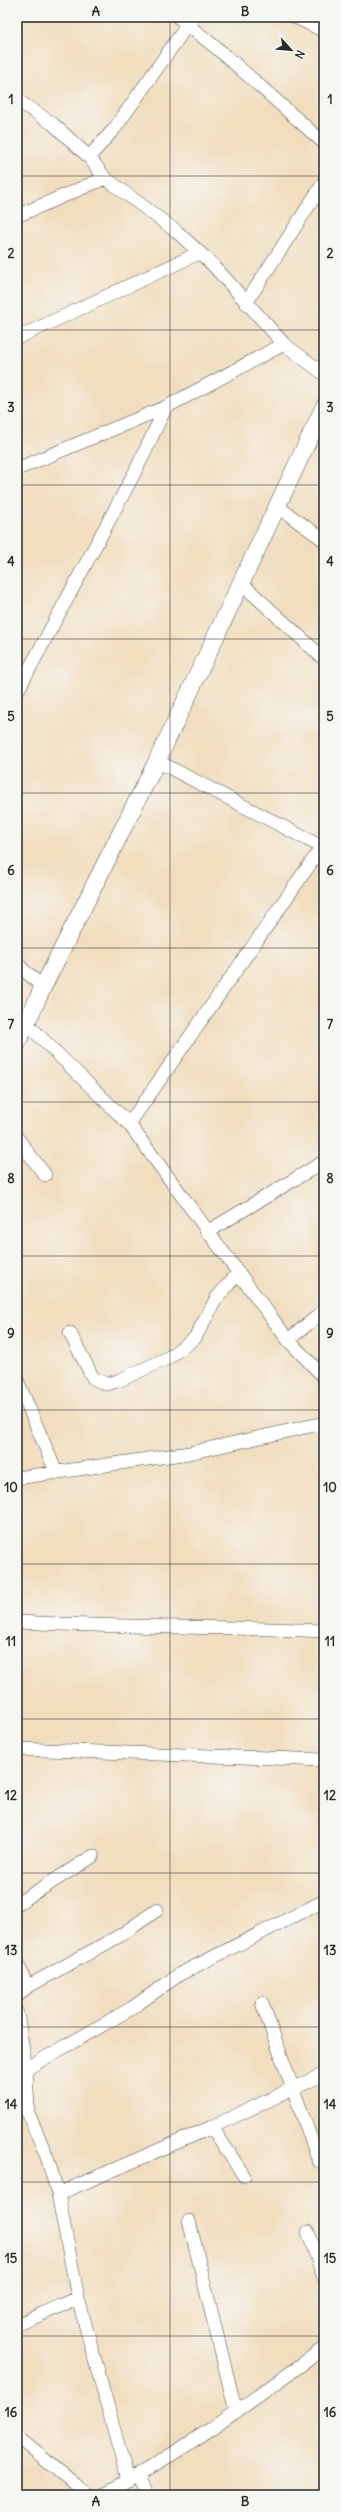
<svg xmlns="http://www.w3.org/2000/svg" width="341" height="2512" font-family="Delius,sans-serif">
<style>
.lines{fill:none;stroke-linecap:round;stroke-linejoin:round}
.minor-casing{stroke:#494641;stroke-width:14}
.tertiary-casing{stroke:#494641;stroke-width:18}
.minor{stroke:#fff;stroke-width:13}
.tertiary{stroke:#fff;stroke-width:17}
.grid{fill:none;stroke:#2b2b2b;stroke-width:1;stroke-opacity:0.55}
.neatline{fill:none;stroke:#2b2b2b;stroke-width:1.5}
.grid-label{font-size:13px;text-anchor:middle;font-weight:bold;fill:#2b2b2b}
</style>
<rect width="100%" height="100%" fill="#f6f6f2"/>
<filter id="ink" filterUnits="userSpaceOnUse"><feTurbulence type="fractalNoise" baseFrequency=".025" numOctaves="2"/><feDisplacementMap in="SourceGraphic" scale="8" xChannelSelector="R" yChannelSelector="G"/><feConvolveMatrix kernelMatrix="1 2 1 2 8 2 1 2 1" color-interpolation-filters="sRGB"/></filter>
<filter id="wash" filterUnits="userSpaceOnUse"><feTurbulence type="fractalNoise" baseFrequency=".012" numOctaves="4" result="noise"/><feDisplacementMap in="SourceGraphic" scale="16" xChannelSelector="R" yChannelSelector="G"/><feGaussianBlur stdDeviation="0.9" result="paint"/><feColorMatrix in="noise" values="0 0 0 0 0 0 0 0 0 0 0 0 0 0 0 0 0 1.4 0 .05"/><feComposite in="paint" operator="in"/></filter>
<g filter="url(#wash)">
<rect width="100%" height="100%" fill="#f1debf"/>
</g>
<g filter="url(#ink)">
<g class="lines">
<g class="minor-casing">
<path id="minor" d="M 178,17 L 225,55 L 324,143
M 295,17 L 324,31
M 17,100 L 53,124 L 89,157 L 105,178 L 176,231 L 213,265 L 284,344 L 324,374
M 89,157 L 115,128 L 193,17
M 17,216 L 105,178
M 246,303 L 324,182
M 17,338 L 199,253
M 17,469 L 166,407 L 284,344
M 278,507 L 324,540
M 240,582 L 324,659
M 17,692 L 135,472 L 166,407
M 157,761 L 324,848
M 17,964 L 43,987
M 27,1024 L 129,1124 L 288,1340 L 324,1377
M 129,1124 L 324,844
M 17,1138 L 45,1175
M 207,1232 L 320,1164
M 70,1333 L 93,1378 L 106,1384 L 118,1381 L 168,1358 L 195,1338 L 216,1299 L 237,1274
M 288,1340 L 324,1311
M 17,1380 L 56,1472
M 17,1478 L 189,1453 L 324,1423
M 17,1622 C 119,1628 222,1626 324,1631
M 17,1749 L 324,1760
M 17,1904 L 93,1856
M 17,1961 L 27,1987
M 17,1996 L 27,1987 L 121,1935 L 157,1910
M 262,2003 L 319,2161
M 17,2013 L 26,2069 L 28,2111
M 26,2069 L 132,2008 L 180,1974 L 324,1901
M 17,2095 L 29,2115 L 47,2157 L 58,2194 L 78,2298 L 128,2481
M 212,2127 L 244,2176
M 58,2194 L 212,2127 L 324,2074
M 189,2221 L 236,2412
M 308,2232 L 324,2278
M 17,2325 L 78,2298
M 17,2437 L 88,2495
M 137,2476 L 148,2495
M 102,2495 C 181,2453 252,2401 324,2348"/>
</g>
<g class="tertiary-casing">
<path id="tertiary" d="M 17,1044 L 43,987 L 157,761 L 324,407"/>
</g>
<use href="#minor" class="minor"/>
<use href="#tertiary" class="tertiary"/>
</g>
</g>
<path class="grid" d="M 170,17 L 170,2495M 17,176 L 324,176M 17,330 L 324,330M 17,485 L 324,485M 17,639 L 324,639M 17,793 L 324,793M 17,948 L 324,948M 17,1102 L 324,1102M 17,1256 L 324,1256M 17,1410 L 324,1410M 17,1564 L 324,1564M 17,1719 L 324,1719M 17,1873 L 324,1873M 17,2027 L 324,2027M 17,2182 L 324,2182M 17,2336 L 324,2336"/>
<rect width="341" height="2512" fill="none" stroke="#f6f6f2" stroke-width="44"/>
<g transform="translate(291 50) rotate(117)" stroke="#f6f6f2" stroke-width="3" paint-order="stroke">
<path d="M0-3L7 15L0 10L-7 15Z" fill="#2b2b2b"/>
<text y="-6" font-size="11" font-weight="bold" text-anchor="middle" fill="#2b2b2b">N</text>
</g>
<rect x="22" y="22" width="297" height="2468" class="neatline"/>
<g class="grid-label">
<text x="96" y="16">A</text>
<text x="245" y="16">B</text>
<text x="11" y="104">1</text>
<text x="330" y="104">1</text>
<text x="11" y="258">2</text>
<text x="330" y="258">2</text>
<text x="11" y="412">3</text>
<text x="330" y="412">3</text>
<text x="11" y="566">4</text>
<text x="330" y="566">4</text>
<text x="11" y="721">5</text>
<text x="330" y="721">5</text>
<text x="11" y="875">6</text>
<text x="330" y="875">6</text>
<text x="11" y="1029">7</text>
<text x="330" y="1029">7</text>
<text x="11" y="1183">8</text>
<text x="330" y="1183">8</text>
<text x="11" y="1338">9</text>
<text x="330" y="1338">9</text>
<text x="11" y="1492">10</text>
<text x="330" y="1492">10</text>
<text x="11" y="1646">11</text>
<text x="330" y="1646">11</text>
<text x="11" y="1800">12</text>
<text x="330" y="1800">12</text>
<text x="11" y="1955">13</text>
<text x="330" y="1955">13</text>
<text x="11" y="2109">14</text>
<text x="330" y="2109">14</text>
<text x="11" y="2263">15</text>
<text x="330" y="2263">15</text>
<text x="11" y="2417">16</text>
<text x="330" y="2417">16</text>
<text x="96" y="2506">A</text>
<text x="245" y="2506">B</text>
</g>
</svg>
